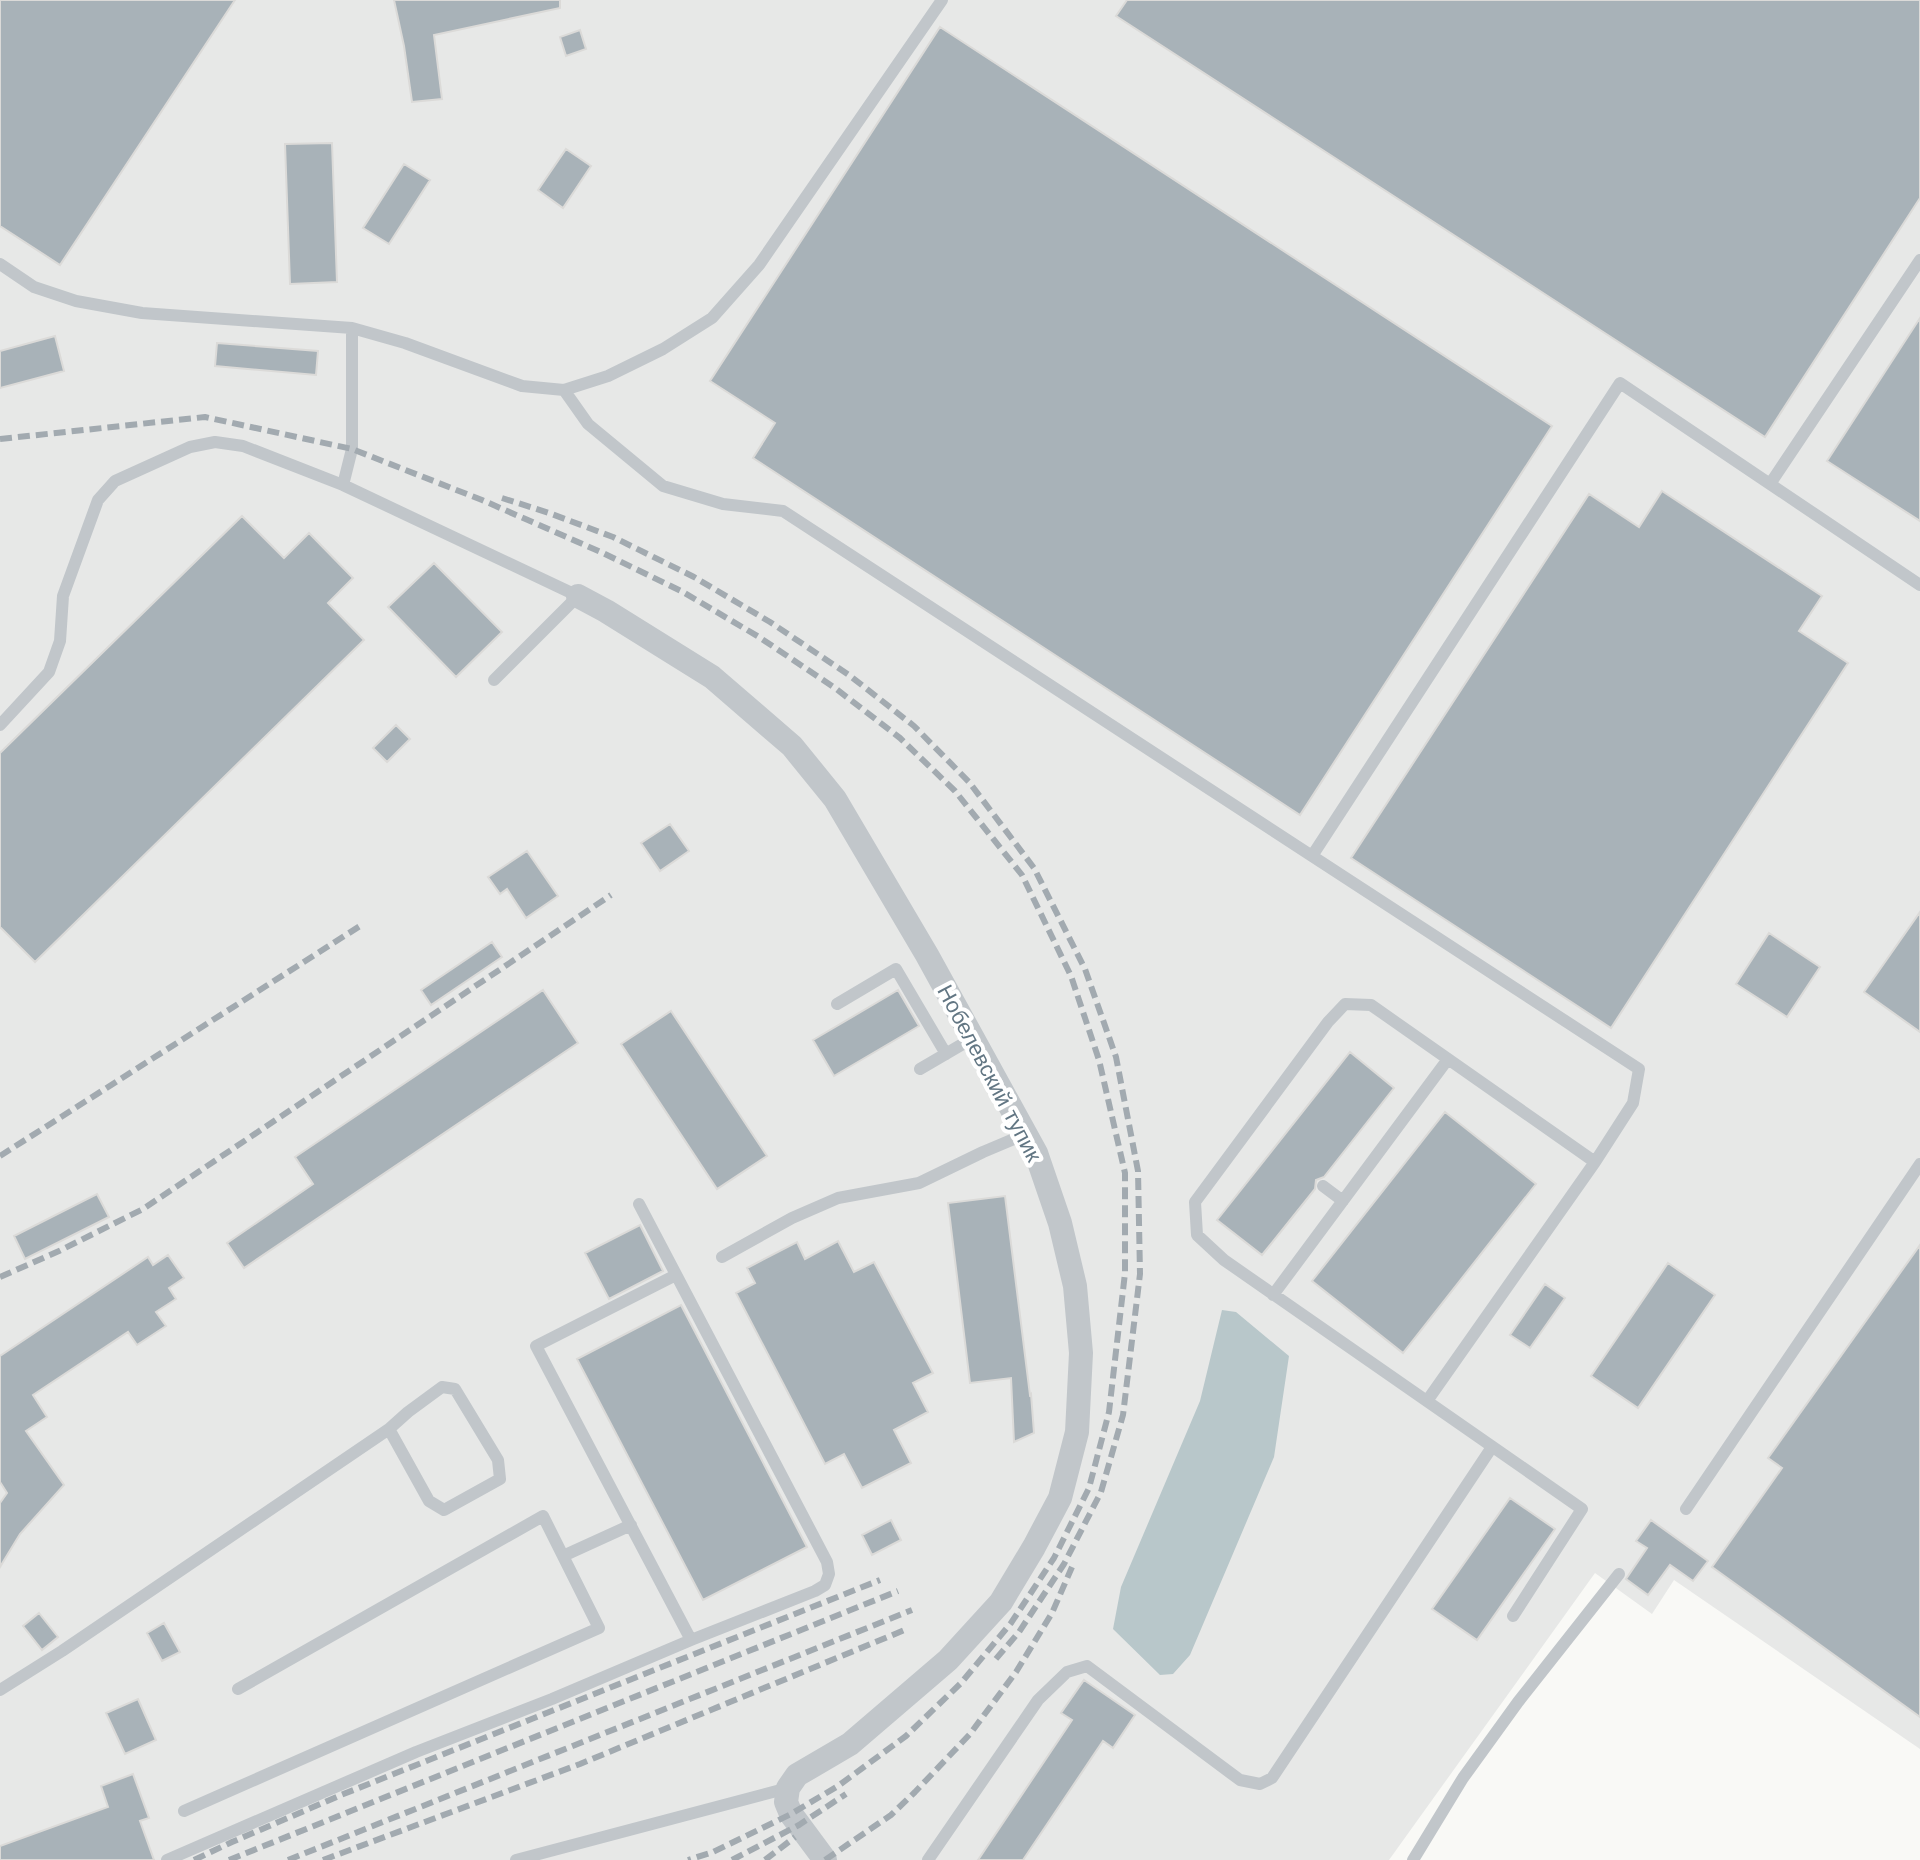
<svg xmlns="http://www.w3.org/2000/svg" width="1920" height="1860" font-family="'Work Sans',sans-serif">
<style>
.built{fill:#e7e8e7}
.water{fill:#b8c7ca}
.building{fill:#a8b2b8;stroke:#dbdad8;stroke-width:2}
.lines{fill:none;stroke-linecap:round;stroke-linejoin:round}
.lane{stroke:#c1c6ca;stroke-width:12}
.street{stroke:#c1c6ca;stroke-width:24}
.rail{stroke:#a2aab0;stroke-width:6;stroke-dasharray:12 6;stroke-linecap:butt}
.labels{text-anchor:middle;stroke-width:8;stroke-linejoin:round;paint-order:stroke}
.street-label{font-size:22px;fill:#627683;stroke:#fff}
</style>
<rect width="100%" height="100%" fill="#f9f9f6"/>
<path class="built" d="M 0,0 L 1920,0 L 1920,1749 L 1674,1580 L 1652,1614 L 1595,1573 L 1389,1860 L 0,1860 Z"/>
<path class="water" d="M 1222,1310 L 1236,1312 L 1289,1356 L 1274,1457 L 1190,1655 L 1173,1674 L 1160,1675 L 1113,1629 L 1121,1587 L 1200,1401 Z"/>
<path class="building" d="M 0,0 L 235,0 L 60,265 L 0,226 Z
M 394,0 L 560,0 L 560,8 L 434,35 L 442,99 L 412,102 L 404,46 Z
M 1127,0 L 1920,0 L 1920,198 L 1765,437 L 1116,16 Z
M 940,27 L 1552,426 L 1300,815 L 753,458 L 775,423 L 710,381 Z
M 580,30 L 586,49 L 566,56 L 560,37 Z
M 332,143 L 337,282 L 290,284 L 285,144 Z
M 566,149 L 591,166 L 563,208 L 538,190 Z
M 404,164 L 430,180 L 389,244 L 363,228 Z
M 1920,318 L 1920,521 L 1827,461 Z
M 55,336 L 64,371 L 0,388 L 0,351 Z
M 217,343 L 318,351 L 316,375 L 215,366 Z
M 1662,491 L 1822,596 L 1799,631 L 1848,663 L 1611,1028 L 1351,858 L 1589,494 L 1639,527 Z
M 242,516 L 284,558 L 309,533 L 353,578 L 328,603 L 364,640 L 35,962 L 0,927 L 0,753 Z
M 434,563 L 502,632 L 456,677 L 388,607 Z
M 396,725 L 410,739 L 387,762 L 373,748 Z
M 670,824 L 689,851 L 660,871 L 641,843 Z
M 527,851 L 558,896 L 526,918 L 507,889 L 500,894 L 488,877 Z
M 1920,912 L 1920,1032 L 1864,992 Z
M 1769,933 L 1820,967 L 1787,1017 L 1736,984 Z
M 492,942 L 502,957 L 431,1005 L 421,990 Z
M 543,990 L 578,1043 L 244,1268 L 227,1243 L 313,1184 L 295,1157 Z
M 898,990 L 919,1026 L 834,1076 L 813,1040 Z
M 671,1011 L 767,1156 L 717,1189 L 621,1044 Z
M 1350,1052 L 1394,1088 L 1324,1177 L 1316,1180 L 1315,1189 L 1262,1255 L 1217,1220 Z
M 1445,1112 L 1536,1184 L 1403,1353 L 1312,1281 Z
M 97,1194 L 109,1217 L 25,1259 L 14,1236 Z
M 1005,1196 L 1030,1395 L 1031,1394 L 1034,1433 L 1014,1442 L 1011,1378 L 970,1383 L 948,1203 Z
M 640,1225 L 663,1271 L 609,1299 L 585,1253 Z
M 838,1241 L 854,1272 L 874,1262 L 933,1373 L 913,1383 L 928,1412 L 894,1430 L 911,1463 L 862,1488 L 844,1454 L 825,1464 L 736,1293 L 755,1283 L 747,1268 L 797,1242 L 805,1259 Z
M 1920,1245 L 1920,1717 L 1712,1567 L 1782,1468 L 1768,1458 Z
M 168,1255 L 184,1278 L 169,1288 L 176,1299 L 156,1312 L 166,1326 L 137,1345 L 128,1332 L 33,1395 L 47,1417 L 26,1431 L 64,1485 L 20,1534 L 0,1567 L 0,1503 L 7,1493 L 0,1482 L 0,1356 L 148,1257 L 153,1265 Z
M 1668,1263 L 1715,1295 L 1638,1408 L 1591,1376 Z
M 1545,1284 L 1565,1298 L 1530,1348 L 1510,1335 Z
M 681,1305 L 807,1547 L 703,1600 L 577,1359 Z
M 1510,1498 L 1555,1529 L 1477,1640 L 1432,1609 Z
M 891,1520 L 901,1540 L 872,1555 L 862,1535 Z
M 1651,1520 L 1708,1561 L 1693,1581 L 1670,1565 L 1648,1595 L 1626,1579 L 1647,1548 L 1636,1541 Z
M 39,1613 L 58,1637 L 42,1650 L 23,1626 Z
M 164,1623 L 180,1652 L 162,1661 L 147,1633 Z
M 1084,1680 L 1135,1715 L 1113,1748 L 1103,1741 L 1023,1860 L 978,1860 L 1072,1720 L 1061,1713 Z
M 138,1699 L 156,1740 L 125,1754 L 106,1713 Z
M 133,1774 L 149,1818 L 140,1821 L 154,1860 L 0,1860 L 0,1846 L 108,1807 L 101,1786 Z"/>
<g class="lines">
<path class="lane" d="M 0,264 L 34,287 L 76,301 L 142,313 L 352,328 L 405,343 L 522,386 L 564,390 L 608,376 L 663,349 L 712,318 L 759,265 L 942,0
M 564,390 L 588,424 L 663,486 L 723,504 L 783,511 L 1312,856 L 1620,383 L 1920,585
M 1770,484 L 1920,260
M 343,485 L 352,449 L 352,328
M 0,725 L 49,672 L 60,641 L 63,596 L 98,500 L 115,481 L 190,447 L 215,442 L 243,446 L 343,485 L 578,596 L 494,680
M 1312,856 L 1639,1069 L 1633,1103 L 1595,1162
M 837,1004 L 896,969 L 946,1054
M 920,1069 L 973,1038
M 1323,1186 L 1343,1201
M 722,1257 L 792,1218 L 838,1198 L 919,1183 L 983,1152 L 1026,1134
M 676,1275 L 536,1346 L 691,1640
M 1273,1295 L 1448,1059
M 1427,1401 L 1595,1162 L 1371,1005 L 1345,1004 L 1328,1022 L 1195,1202 L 1197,1235 L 1224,1260 L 1582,1509 L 1513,1616
M 1686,1509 L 1920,1164
M 563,1556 L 631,1525
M 0,1690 L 62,1651 L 389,1429 L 408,1412 L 442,1387 L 455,1389 L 498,1460 L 500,1479 L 444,1510 L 429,1501 L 389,1429
M 184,1811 L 599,1628 L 543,1516 L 238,1689
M 167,1860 L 416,1752 L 552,1699 L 691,1640 L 815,1591 L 825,1585 L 829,1574 L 827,1562 L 639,1204
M 516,1860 L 788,1788
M 928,1860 L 1038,1700 L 1067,1672 L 1087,1666 L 1240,1780 L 1260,1784 L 1272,1778 L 1492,1447
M 1413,1860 L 1463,1778 L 1518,1702 L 1619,1574"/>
<path class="street" d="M 578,596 L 606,611 L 712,677 L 792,746 L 835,799 L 927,955 L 1036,1153 L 1060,1223 L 1075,1286 L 1081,1353 L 1077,1432 L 1060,1498 L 1034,1547 L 1001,1602 L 948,1660 L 850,1744 L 797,1775 L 788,1788 L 786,1802 L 791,1814 L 825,1860"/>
<path class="rail" d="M 0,439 L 205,417 L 352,449 L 482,500 L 603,553 L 683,592 L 759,637 L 835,688 L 900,738 L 955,791 L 1022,875 L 1071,976 L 1099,1060 L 1125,1173 L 1125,1273 L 1109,1412 L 1089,1488 L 1054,1558 L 1011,1623 L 961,1683 L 906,1736 L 838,1786 L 791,1814 L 713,1852 L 688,1860
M 502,498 L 549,513 L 613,537 L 694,577 L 770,622 L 849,675 L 914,726 L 969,782 L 1034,868 L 1085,969 L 1116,1057 L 1138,1171 L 1140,1274 L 1123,1415 L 1101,1492 L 1064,1564 L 1019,1632 L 995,1660
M 0,1156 L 360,926
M 0,1277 L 59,1251 L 143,1209 L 611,895
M 194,1860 L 232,1842 L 341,1795 L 880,1580
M 229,1860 L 898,1591
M 288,1860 L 912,1610
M 323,1860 L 580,1764 L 907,1629
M 732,1860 L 799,1825 L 846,1794
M 765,1860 L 795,1837
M 825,1860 L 891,1815 L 915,1792 L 970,1734 L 1016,1672 L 1052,1613 L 1072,1567"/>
</g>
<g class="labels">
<g class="street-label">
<text transform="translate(990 1073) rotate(62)" y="8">Нобелевский тупик</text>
</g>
</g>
</svg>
